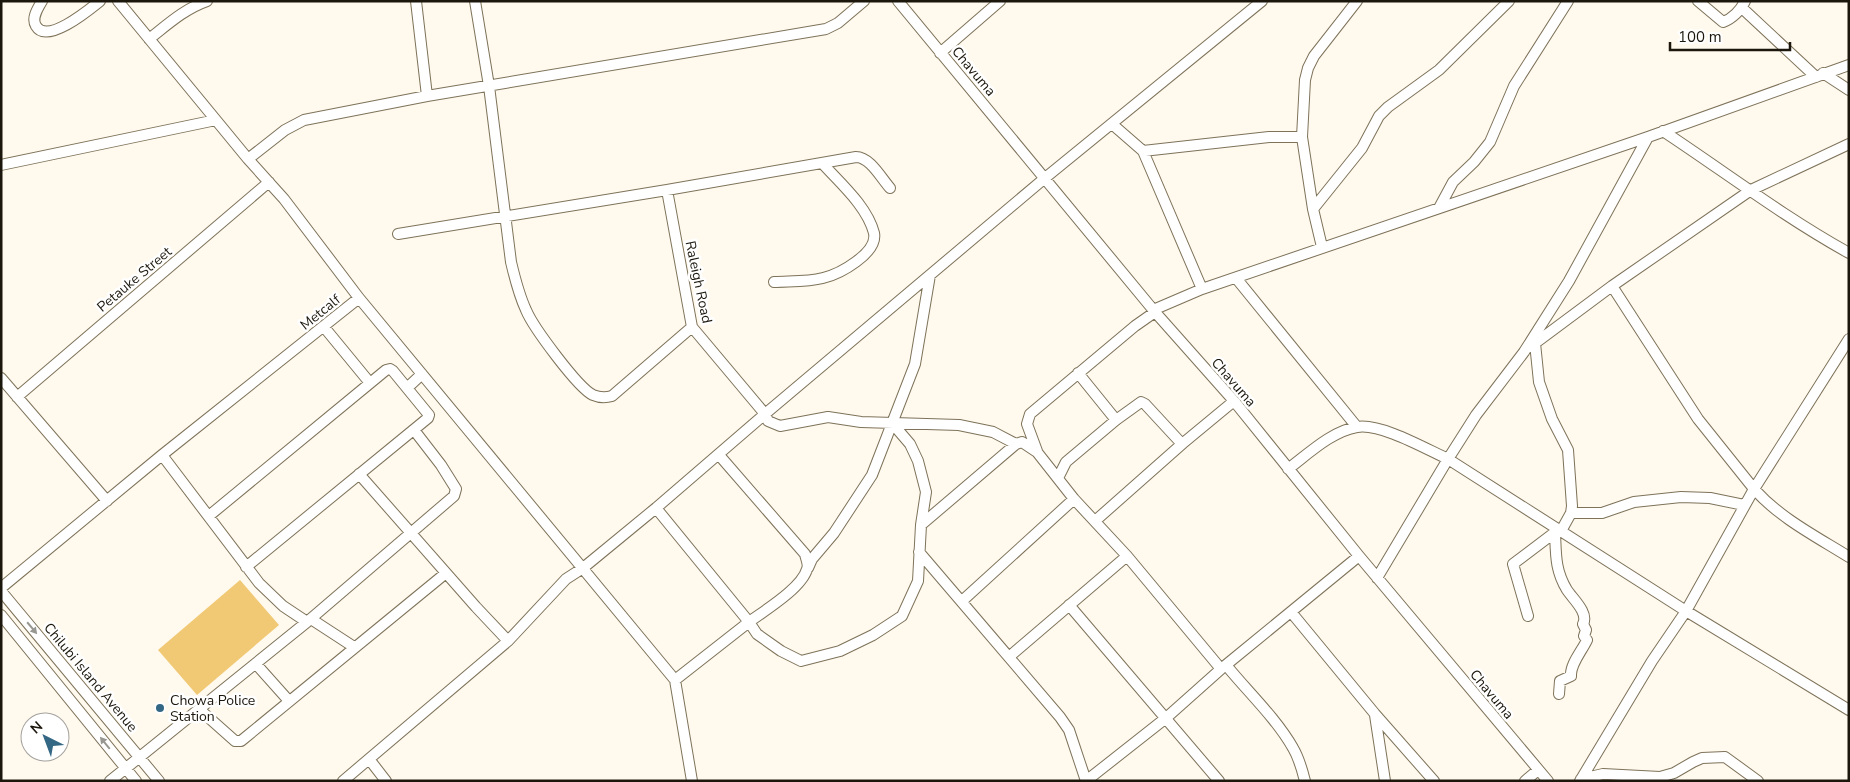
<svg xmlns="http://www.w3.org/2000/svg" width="1850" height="782" font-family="'Nunito Sans',sans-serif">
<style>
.green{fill:#f1c975}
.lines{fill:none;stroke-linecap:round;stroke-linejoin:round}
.minor-casing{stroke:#7e7259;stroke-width:12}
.minor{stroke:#fff;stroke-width:10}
.oneway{fill:#999792}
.poi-dot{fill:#336784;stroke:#fff;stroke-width:2}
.labels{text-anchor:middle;stroke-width:5;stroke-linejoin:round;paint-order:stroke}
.street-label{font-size:14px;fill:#1c170d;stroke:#fff}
.poi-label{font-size:14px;fill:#1c170d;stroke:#fff;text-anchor:start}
</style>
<rect width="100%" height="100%" fill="#fff9ee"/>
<path class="green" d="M 240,580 L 279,625 L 197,695 L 158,650 Z"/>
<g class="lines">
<g class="minor-casing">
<path id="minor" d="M 42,1 C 38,8 31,18 36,26 C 47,45 90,9 100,1
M 118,1 L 248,159 L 284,199 L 359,298 L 675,680 L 692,781
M 416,1 L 427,96
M 475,1 L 489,86 L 511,262 C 515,279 519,295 526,310 C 533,327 578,388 593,395 C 600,398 605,398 612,396 L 692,327
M 898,1 L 1155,312 L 1234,401 L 1359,556 L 1548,781
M 1698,1 L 1723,22 C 1732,19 1741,10 1745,1
M 1742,8 L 1816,77
M 149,39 C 167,25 184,9 207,1
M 940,53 L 1000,1
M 1823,73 L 1849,90
M 1112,124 L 1143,151 L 1202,289
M 1663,131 C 1725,172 1784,217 1849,253
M 1143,151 L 1269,137 L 1302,137
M 248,159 L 285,130 L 304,120 L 427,96 L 826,29 L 838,23 L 864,1
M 1,165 L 216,120
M 1439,208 L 1453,182 L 1474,162 L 1490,142 L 1514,86 L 1568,1
M 1313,209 L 1362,148 L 1379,116 L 1388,107 L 1439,70 L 1509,1
M 398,234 L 667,190 L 856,157 C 870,157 881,178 890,188
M 1322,247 L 1313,209 L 1302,137 L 1305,80 L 1308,68 L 1314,56 L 1357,1
M 1236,278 L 1357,427
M 774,282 C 790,281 808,282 823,278 C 840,274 878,253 874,233 C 867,206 840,183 822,163
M 1612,286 L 1698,419 L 1754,489
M 1153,310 L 1202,289 L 1648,137 L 1849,65
M 324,327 L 370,383
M 1535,343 L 1539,382 L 1552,419 L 1568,450 L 1572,506 L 1571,513 L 1561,531
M 1530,347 L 1612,286 L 1751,190 L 1849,144
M 1078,373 L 1116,420
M 1,378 L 107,501
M 407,388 L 422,374
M 17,397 L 269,182
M 1016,444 L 993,432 L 959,425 L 861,422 L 828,417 L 780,426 L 768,421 L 765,414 L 1045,178 L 1262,1
M 1037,451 L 1027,424 L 1030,414 L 1135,326 L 1155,312
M 162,455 L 259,583 L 283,606 L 307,622
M 719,455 L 805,554 C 806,559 809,565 807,569 C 802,588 764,611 749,622 L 757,634 L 781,651 L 801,661 L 840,651 L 873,635 L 902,616 L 918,581 L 921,525 L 926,492 L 918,461 L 910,444 L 892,423
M 1288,469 C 1308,454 1332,431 1357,427 C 1381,423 1426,449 1448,459 L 1686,611 L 1849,710
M 359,474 L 476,607 L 508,641
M 1058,478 L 1066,462 L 1116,420 L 1141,402 L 1145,404 L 1182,444
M 1755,490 C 1780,518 1817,537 1849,557
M 656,508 L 749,622 L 675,680
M 1571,513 L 1602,513 L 1634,502 L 1681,497 L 1710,498 L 1744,505
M 210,515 L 386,370 L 390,369 L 393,371 L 429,415 L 428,418 L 246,567
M 1095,521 L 1182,444 L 1234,401
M 921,525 L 1016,444 L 1022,442 L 1037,452 L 1074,499 L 1127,556 L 1221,669
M 1555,532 C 1556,555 1555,570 1567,590 C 1573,599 1589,613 1583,624 L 1586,630 L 1584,636 L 1587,640 C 1582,651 1570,664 1571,676 L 1560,681 L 1559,694
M 919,552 L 1060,717 L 1069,730 L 1086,781 L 1166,718 L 1221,669 L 1359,556
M 808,568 L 812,559 L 834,533 L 872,475 L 915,364 L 930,275
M 1377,578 L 1448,459 L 1476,415 L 1524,352 L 1569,281 L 1648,137
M 1,588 L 162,455 L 359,298
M 1,591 L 159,781
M 962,601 L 1074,499
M 1069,605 L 1219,781
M 1291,612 L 1375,714 L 1434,781
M 1,615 L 136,781
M 1528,616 L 1513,564 L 1558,530
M 311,619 L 354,647
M 1010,656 L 1127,556
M 256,664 L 289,701
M 1226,665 C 1247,691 1276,718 1293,748 C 1299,758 1302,769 1305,781
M 199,709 L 235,741 L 241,741 L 446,573
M 1375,715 L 1385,781
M 369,759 L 386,781
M 1581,779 L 1603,774 L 1660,777 L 1674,773 L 1693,762 L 1702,758 L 1725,757 L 1758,781
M 110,781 L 307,622 L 454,496 L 456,489 L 441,465 L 414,430
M 343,781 L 508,641 L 566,579 L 583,568 L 656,508 L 765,414 L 692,327 L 667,190
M 1525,781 L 1538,770
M 1580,781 L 1652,661 L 1686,611 L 1754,489 L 1849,339"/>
</g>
<use href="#minor" class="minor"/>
</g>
<defs><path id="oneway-solid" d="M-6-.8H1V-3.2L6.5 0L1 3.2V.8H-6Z" transform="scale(1.25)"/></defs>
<g class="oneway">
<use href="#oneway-solid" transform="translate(32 628) rotate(50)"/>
<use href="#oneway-solid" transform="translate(105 743) rotate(-129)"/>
</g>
<circle class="poi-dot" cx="160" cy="708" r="5"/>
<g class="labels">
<g class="street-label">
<text transform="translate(974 71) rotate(50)" y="5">Chavuma</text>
<text transform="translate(134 279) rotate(-40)" y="5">Petauke Street</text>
<text transform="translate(699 282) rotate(78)" y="5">Raleigh Road</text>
<text transform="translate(320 312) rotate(-39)" y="5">Metcalf</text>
<text transform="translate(1234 382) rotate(49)" y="5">Chavuma</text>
<text transform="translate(91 677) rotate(50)" y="5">Chilubi Island Avenue</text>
<text transform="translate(1492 694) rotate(50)" y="5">Chavuma</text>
</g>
<g class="poi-label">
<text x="170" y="705">Chowa Police<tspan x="170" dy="16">Station</tspan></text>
</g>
</g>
<rect width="1850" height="782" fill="none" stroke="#1c170d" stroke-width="5"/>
<g transform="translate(45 737) rotate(318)"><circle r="24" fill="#ffffff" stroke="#a4a29e"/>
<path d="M0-4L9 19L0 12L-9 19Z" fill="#336784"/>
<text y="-8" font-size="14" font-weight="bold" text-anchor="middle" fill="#1c170d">N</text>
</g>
<path d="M1670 42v8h120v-8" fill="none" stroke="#1c170d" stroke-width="2.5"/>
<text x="1678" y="42" font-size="15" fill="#1c170d" stroke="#ffffff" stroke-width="4" paint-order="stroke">100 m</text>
</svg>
